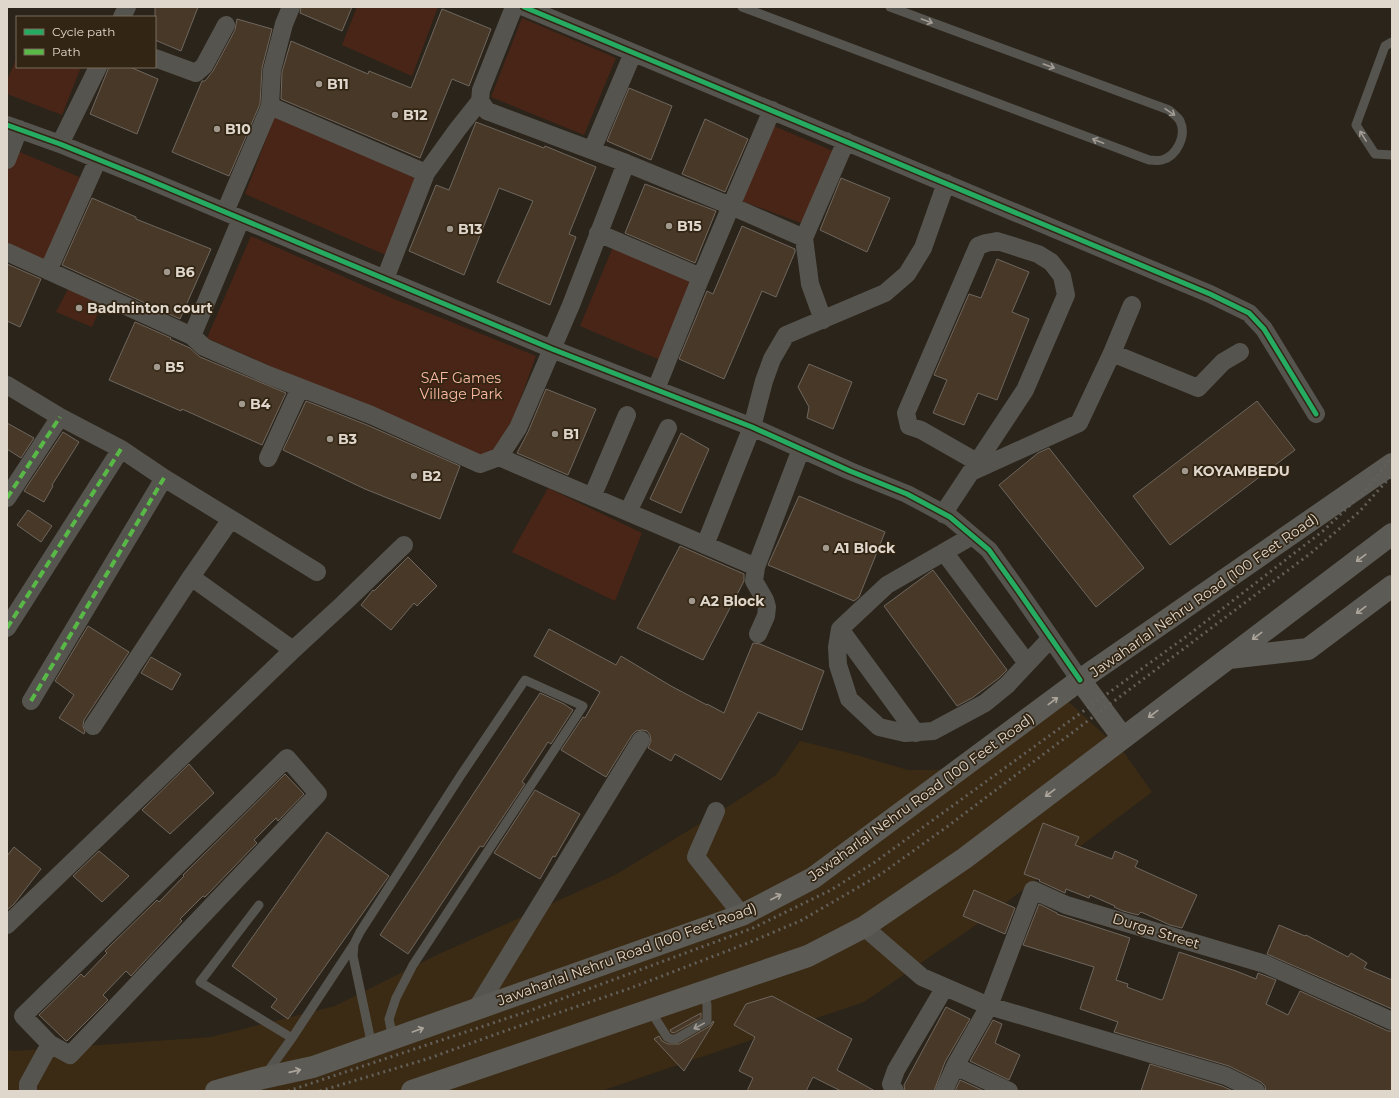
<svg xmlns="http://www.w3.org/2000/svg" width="1399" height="1098" font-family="Montserrat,sans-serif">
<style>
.built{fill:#3b2b14}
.green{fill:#492517}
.building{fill:#483827;stroke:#6e675f}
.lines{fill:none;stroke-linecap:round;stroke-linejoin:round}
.lane{stroke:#56544f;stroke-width:9}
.street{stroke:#56544f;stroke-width:18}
.primary{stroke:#5d5b55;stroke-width:22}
.rail{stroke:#63605a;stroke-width:3;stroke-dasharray:2 4;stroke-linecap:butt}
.quiet{stroke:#58b947;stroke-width:4;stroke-dasharray:8 4;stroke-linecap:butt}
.cycleway-casing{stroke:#322513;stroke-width:8}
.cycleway{stroke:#26ab63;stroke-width:5}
.oneway{stroke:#a29c94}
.oneway2{stroke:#aca59c}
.poi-dot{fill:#a1988e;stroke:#322513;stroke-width:1.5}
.labels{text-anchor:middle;stroke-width:3.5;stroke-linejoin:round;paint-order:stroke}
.poi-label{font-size:14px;font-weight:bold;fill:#e0d7cc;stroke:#322513;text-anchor:start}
.park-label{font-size:14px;fill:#fdbaa3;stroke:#322513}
.street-label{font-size:14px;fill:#e0d7cc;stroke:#322513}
</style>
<rect width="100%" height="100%" fill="#2b241a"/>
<path class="built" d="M 1057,691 L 1125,754 L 1152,792 L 979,923 L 864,1002 L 601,1091 L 7,1091 L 7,1050 L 15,1051 L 211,1037 L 335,1006 L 439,954 L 615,875 L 732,804 L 776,775 L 800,741 L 853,754 L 908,770 L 942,770 Z"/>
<path class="green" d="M 357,7 L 438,7 L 412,76 L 342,45 Z
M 522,18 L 616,58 L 584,135 L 491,97 Z
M 17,58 L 17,67 L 81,67 L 62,115 L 7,94 L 7,80 Z
M 275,116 L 419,174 L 388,256 L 245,194 Z
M 774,126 L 833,151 L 804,224 L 742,201 Z
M 15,150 L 84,179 L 48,262 L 7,246 L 7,171 Z
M 251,236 L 394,299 L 536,356 L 515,414 L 492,461 L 317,387 L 207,338 Z
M 613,247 L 693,281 L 660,360 L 580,326 Z
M 68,289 L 102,304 L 92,327 L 56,312 Z
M 548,488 L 642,533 L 615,601 L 512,552 Z"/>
<path class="building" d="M 155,7 L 198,7 L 181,51 L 155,40 Z
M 301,7 L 352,7 L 342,31 L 300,13 Z
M 442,9 L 491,29 L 469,86 L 452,79 L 420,158 L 281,99 L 282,72 L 291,41 L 368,74 L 369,71 L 411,88 Z
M 237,19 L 272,29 L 262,68 L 260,104 L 229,176 L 172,152 L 202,81 L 205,81 L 213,71 L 235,30 Z
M 109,67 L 130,67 L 158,79 L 137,134 L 90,114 Z
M 629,88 L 672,106 L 651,160 L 607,141 Z
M 705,119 L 748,139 L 725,192 L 682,174 Z
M 476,122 L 544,148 L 545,146 L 596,167 L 569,234 L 576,237 L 550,305 L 497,282 L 533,201 L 499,188 L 464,275 L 409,251 L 436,185 L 449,190 Z
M 841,178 L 890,198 L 867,252 L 820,230 Z
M 645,184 L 716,211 L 695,263 L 625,233 Z
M 92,198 L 136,217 L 136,219 L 211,249 L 180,319 L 62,265 Z
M 742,226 L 795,249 L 795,252 L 776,297 L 762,291 L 724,379 L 679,359 L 707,291 L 713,294 Z
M 997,259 L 1029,272 L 1012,312 L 1029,319 L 997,400 L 978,393 L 964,425 L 933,413 L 947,380 L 934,375 L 969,294 L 981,298 Z
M 7,264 L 41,279 L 20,327 L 7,321 Z
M 135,322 L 171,338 L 170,339 L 190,348 L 200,357 L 286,393 L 262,445 L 182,409 L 181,411 L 109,380 Z
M 809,364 L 852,382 L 833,429 L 807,418 L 809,407 L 798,387 Z
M 546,389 L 596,409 L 568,475 L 517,453 L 528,432 Z
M 306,401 L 367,425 L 460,466 L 440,519 L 365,489 L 283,450 Z
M 1257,401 L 1295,450 L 1170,545 L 1133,496 Z
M 7,423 L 34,438 L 21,458 L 7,449 Z
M 63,432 L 79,442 L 52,485 L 53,486 L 44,502 L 24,491 Z
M 681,433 L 709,449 L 681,513 L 650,499 Z
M 1049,448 L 1144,568 L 1096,607 L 999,485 L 1038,453 Z
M 799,496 L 885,532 L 859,597 L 854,601 L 768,565 Z
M 28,510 L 52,526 L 41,542 L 17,525 Z
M 680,546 L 744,574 L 744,581 L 703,660 L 637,628 Z
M 408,557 L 437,586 L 417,606 L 414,603 L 391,630 L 361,605 L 373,590 L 374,591 Z
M 933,570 L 1007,670 L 999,678 L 972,698 L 957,706 L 884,606 Z
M 88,626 L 129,652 L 84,720 L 83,726 L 85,732 L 84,734 L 59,718 L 74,695 L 55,681 Z
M 549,629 L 616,665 L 621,656 L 671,686 L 707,705 L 707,704 L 724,713 L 753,643 L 760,644 L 824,671 L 802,730 L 758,712 L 721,780 L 675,754 L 671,761 L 648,748 L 651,741 L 650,735 L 647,731 L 642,730 L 636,731 L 632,735 L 606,777 L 561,750 L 583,717 L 585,718 L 600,692 L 534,656 Z
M 151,657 L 181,674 L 172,690 L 141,673 Z
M 540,693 L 564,704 L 573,710 L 551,744 L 548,742 L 522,782 L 525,784 L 483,847 L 480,846 L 408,954 L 380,935 Z
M 189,764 L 214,793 L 170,834 L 142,810 Z
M 285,774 L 304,794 L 278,821 L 276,818 L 254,840 L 257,843 L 205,897 L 203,896 L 180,919 L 182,921 L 131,976 L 126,971 L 103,995 L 108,1000 L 67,1041 L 65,1040 L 39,1015 L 81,974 L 84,977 L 107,953 L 105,951 L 157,900 L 159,902 L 184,876 L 183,875 Z
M 535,790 L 580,814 L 555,857 L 553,856 L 540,879 L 494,853 Z
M 1043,823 L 1079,837 L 1075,845 L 1112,859 L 1115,851 L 1138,861 L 1135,867 L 1197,895 L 1182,928 L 1170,925 L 1141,912 L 1138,915 L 1123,911 L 1114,907 L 1115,906 L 1090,895 L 1089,898 L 1066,889 L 1065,893 L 1039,881 L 1040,880 L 1024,874 Z
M 327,832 L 389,876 L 288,1019 L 271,1007 L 277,999 L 232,966 Z
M 14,847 L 41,869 L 14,904 L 7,910 L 7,856 Z
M 99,851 L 129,876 L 102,902 L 73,876 Z
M 974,890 L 1015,908 L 1005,934 L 963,916 Z
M 1039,904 L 1057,913 L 1057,914 L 1130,938 L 1116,980 L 1128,984 L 1127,987 L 1161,1000 L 1163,999 L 1179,952 L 1236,971 L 1256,979 L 1258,973 L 1276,980 L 1266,1004 L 1288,1015 L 1300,991 L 1388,1031 L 1392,1031 L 1392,1091 L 1266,1091 L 1265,1086 L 1261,1082 L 1229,1066 L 1114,1032 L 1118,1022 L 1080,1009 L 1094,967 L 1023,945 Z
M 1279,925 L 1305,936 L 1306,935 L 1348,957 L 1351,953 L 1367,963 L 1364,968 L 1392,980 L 1392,1009 L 1267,954 Z
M 772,996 L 852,1039 L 837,1070 L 875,1091 L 841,1091 L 813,1077 L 806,1091 L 747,1091 L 753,1078 L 739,1071 L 755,1037 L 734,1025 L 746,1004 Z
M 946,1007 L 970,1019 L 945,1062 L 934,1091 L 905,1091 L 904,1085 Z
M 701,1013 L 701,1018 L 674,1033 L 671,1032 L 670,1030 Z
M 993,1020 L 1002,1024 L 995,1043 L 1020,1055 L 1009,1080 L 970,1061 Z
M 713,1021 L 714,1022 L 684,1071 L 654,1039 L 659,1036 L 662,1041 L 668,1044 L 679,1044 L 710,1026 Z
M 1150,1064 L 1222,1086 L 1233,1091 L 1141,1091 Z
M 960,1080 L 984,1091 L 955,1091 Z"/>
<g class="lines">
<path class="lane" d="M 742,7 L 1149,160 C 1153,160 1158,161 1162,160 C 1177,156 1187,135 1180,121 C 1178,117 1172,113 1169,110 L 890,7
M 1392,42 L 1385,46 L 1356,125 L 1375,154 L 1392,155
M 259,905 L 200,982 L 292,1038
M 650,1010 L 667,1037 L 671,1039 L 676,1039 L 707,1021 L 707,1005 L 704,992
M 372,1046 L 353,956 L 354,944 L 360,932 L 461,775 L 525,680 L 583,706 L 413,965 L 396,998 L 389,1019 L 393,1039
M 266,1074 L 292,1038 L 354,944"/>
<path class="street" d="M 524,7 L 1210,294 L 1249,313 L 1264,329 L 1316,414
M 122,17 L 127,7
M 155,58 L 196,73 L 204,66 L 226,25
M 270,106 L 272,70 L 284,24 L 291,7
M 772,110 L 731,206 L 804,238 L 846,141
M 7,125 L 60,144 L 144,178 L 552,349 L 752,427 L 850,471 L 907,494 L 950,517 L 989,550 L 1019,592 L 1080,680
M 60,144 L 98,67
M 592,150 L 633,53
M 7,160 L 19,129
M 626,163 L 731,206 L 701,277
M 426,173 L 457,130 L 480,101
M 225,212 L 270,106 L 426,173 L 385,279
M 241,219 L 192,336 L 204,347 L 268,375 L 371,415 L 480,464 L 499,457 L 518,428 L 571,305 L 626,163 L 487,111 L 480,101 L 481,90 L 514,7
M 598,233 L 701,277 L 656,389
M 804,238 L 810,284 L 823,320
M 7,252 L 192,336
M 48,271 L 98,159
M 1112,353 L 1198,388 L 1223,362 L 1240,352
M 7,385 L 60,417 L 121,449 L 164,478 L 231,519 L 191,577 L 293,650
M 499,457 L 705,545 L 752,427 L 764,381 L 772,359 L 786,335 L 885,293 L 907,274 L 923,248 L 946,183
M 268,458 L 300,388
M 971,472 L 1079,423 L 1112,353 L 1132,305
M 592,497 L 627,415
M 7,498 L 60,417
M 628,512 L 668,428
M 943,514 L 1025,390 L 1066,295 L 1062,276 L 1051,262 L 1038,254 L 1010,245 L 997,241 L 986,243 L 978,246 L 906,413 L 909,426 L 921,430 L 977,462
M 231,519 L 317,572
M 972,536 L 887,585 L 840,629 L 837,647 L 838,665 L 849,699 L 879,727 L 905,733 L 933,731 L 985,703 L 1007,685 L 1051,638
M 705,545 L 756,567
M 944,552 L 1027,663
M 7,628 L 121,449
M 840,629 L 916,733
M 758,634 L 766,616 L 767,607 L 765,600 L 754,581 L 756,567 L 801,449
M 31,701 L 164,478
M 93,726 L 191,577
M 287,758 L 318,794 L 70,1055 L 50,1044 L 23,1016 Z
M 716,811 L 697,854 L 696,857 L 742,915
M 7,925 L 293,650 L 343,604 L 404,545
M 864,927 L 922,977 L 989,1006 L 1226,1076 L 1256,1091
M 477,1008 L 641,740
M 955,1066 L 1009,1091
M 28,1091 L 28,1084 L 50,1044
M 895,1091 L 891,1084 L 896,1070 L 945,987
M 944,1091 L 955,1066 L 989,1006 L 1033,890 L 1066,905 L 1265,964 L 1392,1021"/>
<path class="primary" d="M 1229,658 L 1308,649 L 1392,586
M 1080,680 L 1123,738
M 216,1091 L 263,1078 L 313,1067 L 742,915 L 813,878 L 1080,680 L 1392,464
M 412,1091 L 808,956 L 864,927 L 965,858 L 1392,534"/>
<path class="rail" d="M 288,1091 L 526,1012 L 753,928 L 831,890 L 875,862 L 1187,636 L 1323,531 L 1364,492 L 1392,457
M 320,1091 L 427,1059 L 505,1031 L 631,988 L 753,941 L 802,920 L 881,874 L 948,826 L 1311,553 L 1359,512 L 1392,475"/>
<path class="quiet" d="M 7,498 L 60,417
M 7,628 L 121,449
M 31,701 L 164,478"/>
<g class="cycleway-casing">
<path id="cycleway" d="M 524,7 L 1210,294 L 1249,313 L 1264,329 L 1316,414
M 7,125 L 60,144 L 144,178 L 552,349 L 752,427 L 850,471 L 907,494 L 950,517 L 989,550 L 1019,592 L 1080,680"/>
</g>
<use href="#cycleway" class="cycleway"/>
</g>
<defs><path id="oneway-shaft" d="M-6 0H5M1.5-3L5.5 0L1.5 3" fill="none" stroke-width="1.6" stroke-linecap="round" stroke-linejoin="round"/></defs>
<g class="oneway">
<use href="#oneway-shaft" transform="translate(927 21) rotate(20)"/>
<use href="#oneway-shaft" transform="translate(1049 66) rotate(20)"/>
<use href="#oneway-shaft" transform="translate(1170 112) rotate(34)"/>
<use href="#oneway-shaft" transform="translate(1363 136) rotate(-122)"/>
<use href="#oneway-shaft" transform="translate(1098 141) rotate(-159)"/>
<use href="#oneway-shaft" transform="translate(699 1026) rotate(151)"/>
</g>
<g class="oneway2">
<use href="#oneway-shaft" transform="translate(1361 558) rotate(143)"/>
<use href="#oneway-shaft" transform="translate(1361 610) rotate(143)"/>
<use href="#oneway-shaft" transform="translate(1257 636) rotate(143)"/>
<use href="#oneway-shaft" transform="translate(1053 701) rotate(-37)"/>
<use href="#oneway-shaft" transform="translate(1153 714) rotate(143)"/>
<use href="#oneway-shaft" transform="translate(1050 793) rotate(143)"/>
<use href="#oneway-shaft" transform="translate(776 897) rotate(-27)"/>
<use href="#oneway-shaft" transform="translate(418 1030) rotate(-20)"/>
<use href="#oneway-shaft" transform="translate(295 1071) rotate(-13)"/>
</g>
<g class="poi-dot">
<circle cx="319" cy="84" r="4"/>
<circle cx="395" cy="115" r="4"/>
<circle cx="217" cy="129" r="4"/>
<circle cx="669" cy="226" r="4"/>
<circle cx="450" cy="229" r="4"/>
<circle cx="167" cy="272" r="4"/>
<circle cx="79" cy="308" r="4"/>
<circle cx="157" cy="367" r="4"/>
<circle cx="242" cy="404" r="4"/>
<circle cx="555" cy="434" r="4"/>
<circle cx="330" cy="439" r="4"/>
<circle cx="1185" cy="471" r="4"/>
<circle cx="414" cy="476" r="4"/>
<circle cx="826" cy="548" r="4"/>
<circle cx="692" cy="601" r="4"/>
</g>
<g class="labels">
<g class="poi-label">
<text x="327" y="89">B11</text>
<text x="403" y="120">B12</text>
<text x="225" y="134">B10</text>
<text x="677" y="231">B15</text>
<text x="458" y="234">B13</text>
<text x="175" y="277">B6</text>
<text x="87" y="313">Badminton court</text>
<text x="165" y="372">B5</text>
<text x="250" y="409">B4</text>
<text x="563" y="439">B1</text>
<text x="338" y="444">B3</text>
<text x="1193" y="476">KOYAMBEDU</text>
<text x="422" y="481">B2</text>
<text x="834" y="553">A1 Block</text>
<text x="700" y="606">A2 Block</text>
</g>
<g class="park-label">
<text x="461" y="383">SAF Games<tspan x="461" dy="16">Village Park</tspan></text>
</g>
<g class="street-label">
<text transform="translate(1204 595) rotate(-35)" y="5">Jawaharlal Nehru Road (100 Feet Road)</text>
<text transform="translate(921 797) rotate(-36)" y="5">Jawaharlal Nehru Road (100 Feet Road)</text>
<text transform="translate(1156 931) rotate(17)" y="5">Durga Street</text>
<text transform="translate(627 954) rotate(-20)" y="5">Jawaharlal Nehru Road (100 Feet Road)</text>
</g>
</g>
<rect width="1399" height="1098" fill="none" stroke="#e0d7cc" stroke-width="16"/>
<rect x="16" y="16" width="140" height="52" fill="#322513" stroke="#786c5d"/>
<rect x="24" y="29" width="20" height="6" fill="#26ab63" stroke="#786c5d"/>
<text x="52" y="36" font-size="12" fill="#e0d7cc">Cycle path</text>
<rect x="24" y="49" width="20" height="6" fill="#58b947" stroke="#786c5d"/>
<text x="52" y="56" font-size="12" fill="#e0d7cc">Path</text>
</svg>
